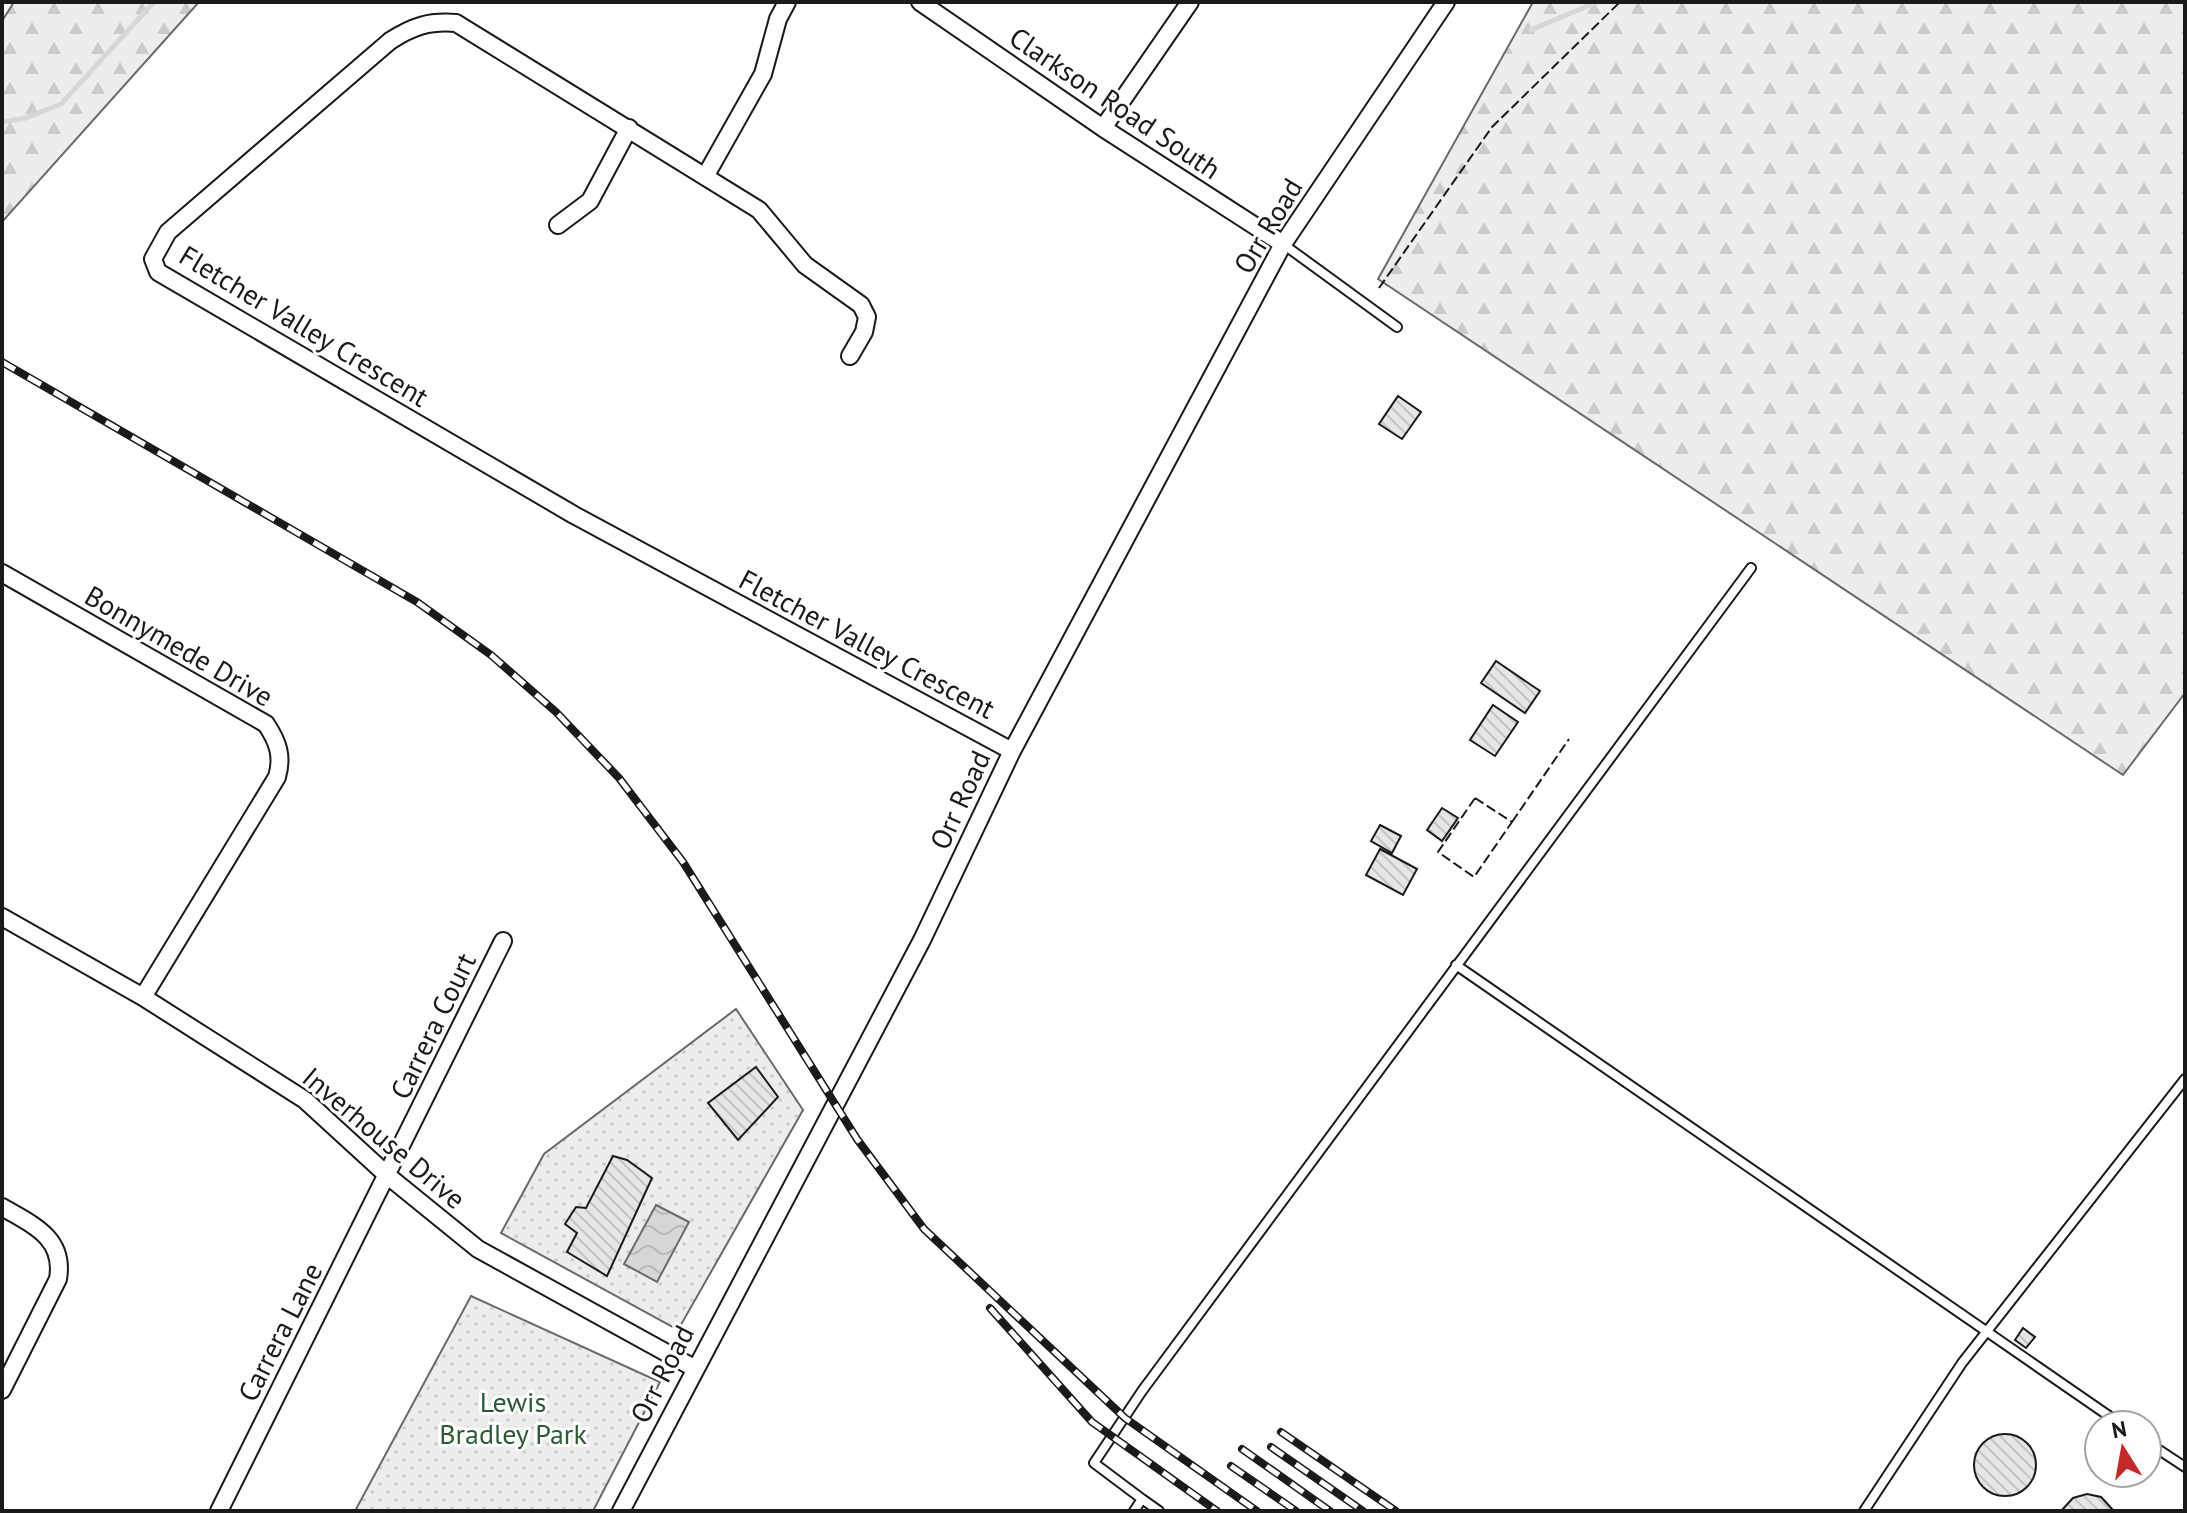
<svg xmlns="http://www.w3.org/2000/svg" width="2187" height="1513" font-family="'PT Sans',sans-serif">
<style>
.forest{fill:url(#forest-firs);stroke:#6a6a6a;stroke-width:2}
.park{fill:url(#park-dots);stroke:#6a6a6a;stroke-width:2}
.water{fill:url(#water-waves);stroke:#6a6a6a;stroke-width:2}
.lines{fill:none;stroke-linecap:round;stroke-linejoin:round}
.stream{stroke:#d7d7d7;stroke-width:5}
.building{fill:url(#building-back-hatch);stroke:#1a1a1a;stroke-width:2}
.service-casing{stroke:#1a1a1a;stroke-width:12}
.minor-casing{stroke:#1a1a1a;stroke-width:20}
.service{stroke:#fff;stroke-width:8}
.minor{stroke:#fff;stroke-width:16}
.rail-casing{stroke:#1a1a1a;stroke-width:8}
.rail{stroke:#fff;stroke-width:5;stroke-dasharray:15;stroke-linecap:butt}
.fence{stroke:#1a1a1a;stroke-width:2;stroke-dasharray:10 4;stroke-linecap:butt}
.labels{text-anchor:middle;stroke-width:6;stroke-linejoin:round;paint-order:stroke}
.street-label{font-size:28px;fill:#1a1a1a;stroke:#fff}
.park-label{font-size:28px;fill:#2b5a34;stroke:#fff}
</style>
<defs>
<pattern id="forest-firs" width="22" height="20" patternUnits="userSpaceOnUse" patternTransform="scale(2)"><rect width="22" height="20" fill="#ededed"/><path d="M5 1l3.5 6h-7zM16 11l3.5 6h-7z" fill="#cbcbcb"/></pattern>
<pattern id="park-dots" width="8" height="8" patternUnits="userSpaceOnUse" patternTransform="scale(2)"><rect width="8" height="8" fill="#ededed"/><path d="M2 2h.1M6 6h.1" fill="none" stroke="#cbcbcb" stroke-width="1.8" stroke-linecap="round"/></pattern>
<pattern id="water-waves" width="16" height="10" patternUnits="userSpaceOnUse" patternTransform="scale(2)"><rect width="16" height="10" fill="#d7d7d7"/><path d="M0 5q4-4 8 0t8 0" fill="none" stroke="#b8b8b8"/></pattern>
<pattern id="building-back-hatch" width="6" height="6" patternUnits="userSpaceOnUse" patternTransform="scale(2)"><rect width="6" height="6" fill="#e6e6e6"/><path d="M-1 5l2 2M0 0l6 6M5-1l2 2" fill="none" stroke="#c5c5c5"/></pattern>
</defs>
<rect width="100%" height="100%" fill="#fff"/>
<path class="forest" d="M 14,2 L 199,2 L 2,222 L 2,21 Z
M 1533,2 L 2185,2 L 2185,693 L 2123,775 L 1378,279 Z"/>
<path class="park" d="M 736,1009 L 803,1110 L 678,1330 L 501,1233 L 544,1154 Z
M 471,1296 L 660,1382 L 593,1511 L 355,1511 Z"/>
<path class="water" d="M 656,1205 L 689,1222 L 657,1282 L 624,1264 Z"/>
<g class="lines">
<path class="stream" d="M 1531,30 L 1597,2
M 2,122 L 26,118 L 61,104 L 154,2"/>
</g>
<path class="building" d="M 1398,396 L 1421,412 L 1402,439 L 1379,424 Z
M 1496,661 L 1540,691 L 1525,713 L 1481,683 Z
M 1493,705 L 1518,722 L 1495,756 L 1470,740 Z
M 1442,808 L 1458,818 L 1442,841 L 1427,830 Z
M 1380,825 L 1401,836 L 1392,853 L 1371,841 Z
M 1380,849 L 1417,869 L 1403,895 L 1366,875 Z
M 756,1067 L 778,1097 L 738,1140 L 708,1103 Z
M 613,1156 L 627,1160 L 652,1178 L 607,1276 L 567,1252 L 577,1233 L 565,1224 L 576,1207 L 586,1208 Z
M 2023,1328 L 2035,1337 L 2026,1348 L 2015,1340 Z
M1974 1465a31 31 0 1 1 62 0a31 31 0 1 1-62 0Z
M 2087,1494 L 2101,1497 L 2114,1511 L 2061,1511 L 2073,1498 Z"/>
<g class="lines">
<g class="service-casing">
<path id="service" d="M 1283,244 L 1397,327
M 1456,965 L 2122,1425
M 2147,1442 L 2185,1467
M 1142,1499 L 1094,1463 L 1142,1391 L 1751,568
M 1134,1511 L 1142,1499 L 1159,1511
M 1864,1511 L 1962,1363 L 2185,1079"/>
</g>
<g class="minor-casing">
<path id="minor" d="M 920,2 L 1103,128 L 1283,244
M 1103,128 L 1190,2
M 706,175 L 763,74 L 778,19 L 787,2
M 558,225 L 590,201 L 629,128
M 850,356 L 864,332 L 867,317 L 861,305 L 805,265 L 759,210 L 456,23 C 429,21 413,26 390,41 L 168,232 L 153,259 L 158,272 L 574,515 L 1012,751
M 2,573 L 266,724 C 278,742 283,756 277,777 L 143,997
M 2,917 L 143,997 L 305,1100 L 388,1176 L 478,1249 L 694,1368
M 2,1207 C 33,1225 65,1238 58,1279 L 2,1390
M 219,1511 L 503,941
M 621,1511 L 922,940 L 1012,751 L 1283,244 L 1446,2"/>
</g>
<use href="#service" class="service"/>
<use href="#minor" class="minor"/>
<g class="rail-casing">
<path id="rail" d="M 2,362 L 417,602 L 491,655 L 556,712 L 619,778 L 683,862 L 857,1139 L 924,1229 L 1125,1418 L 1257,1511
M 990,1308 L 1092,1422 L 1217,1511
M 1281,1432 L 1396,1511
M 1271,1447 L 1363,1511
M 1242,1449 L 1330,1511
M 1231,1466 L 1296,1511"/>
</g>
<use href="#rail" class="rail"/>
<path class="fence" d="M 1379,288 L 1492,127 L 1620,2
M 1475,798 L 1512,822 L 1474,877 L 1438,852 Z
M 1512,822 L 1569,739"/>
</g>
<g class="labels">
<g class="street-label">
<text transform="translate(1115 103) rotate(34)" y="10">Clarkson Road South</text>
<text transform="translate(1268 226) rotate(-59)" y="10">Orr Road</text>
<text transform="translate(304 326) rotate(31)" y="10">Fletcher Valley Crescent</text>
<text transform="translate(867 644) rotate(28)" y="10">Fletcher Valley Crescent</text>
<text transform="translate(179 646) rotate(30)" y="10">Bonnymede Drive</text>
<text transform="translate(960 800) rotate(-65)" y="10">Orr Road</text>
<text transform="translate(433 1026) rotate(-64)" y="10">Carrera Court</text>
<text transform="translate(384 1138) rotate(40)" y="10">Inverhouse Drive</text>
<text transform="translate(280 1332) rotate(-63)" y="10">Carrera Lane</text>
<text transform="translate(662 1374) rotate(-63)" y="10">Orr Road</text>
</g>
<g class="park-label">
<text x="513" y="1412">Lewis<tspan x="513" dy="32">Bradley Park</tspan></text>
</g>
</g>
<rect width="2187" height="1513" fill="none" stroke="#1a1a1a" stroke-width="8"/>
<g transform="translate(2123 1449) rotate(349)"><circle r="38" fill="#ffffff" stroke="#a3a3a3" stroke-width="2"/>
<path d="M0-6L14 30L0 20L-14 30Z" fill="#c62828"/>
<text y="-12" font-size="22" font-weight="bold" text-anchor="middle" fill="#1a1a1a">N</text>
</g>
</svg>
